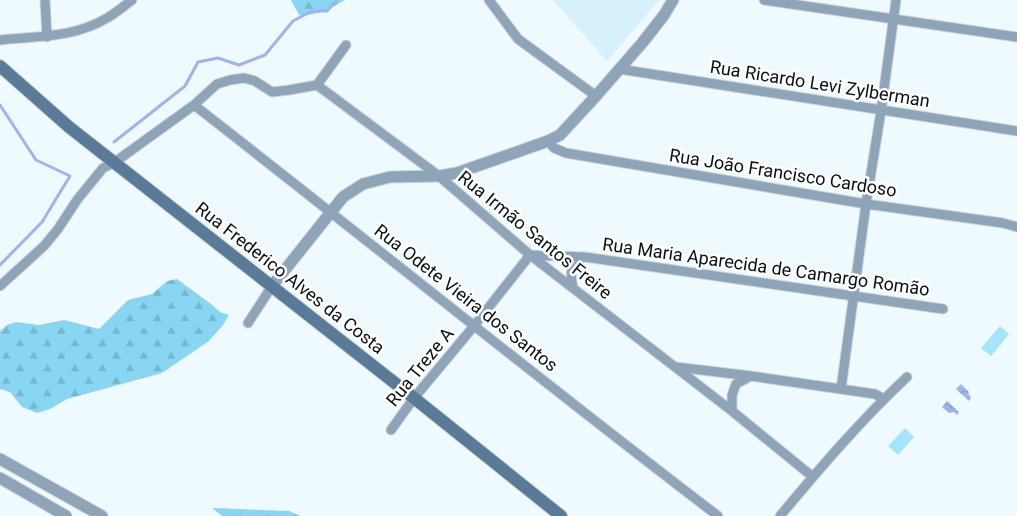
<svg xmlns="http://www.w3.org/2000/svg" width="1017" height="516" font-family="Roboto,sans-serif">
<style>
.built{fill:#d6f1fc}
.forest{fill:url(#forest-firs)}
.pitch{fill:#a5e4fc}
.water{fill:url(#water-waves)}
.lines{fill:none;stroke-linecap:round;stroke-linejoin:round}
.stream{stroke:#9db4ed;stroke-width:3}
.minor-casing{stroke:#cad5d8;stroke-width:11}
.tertiary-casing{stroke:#cad5d8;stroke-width:13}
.secondary-casing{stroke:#cad5d8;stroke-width:14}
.minor{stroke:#8ea4b8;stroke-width:9}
.tertiary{stroke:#8ea4b8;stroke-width:11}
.secondary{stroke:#5a7b98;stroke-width:12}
.labels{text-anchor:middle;stroke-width:5;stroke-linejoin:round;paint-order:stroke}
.street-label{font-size:18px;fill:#0a1113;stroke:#fff}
</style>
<defs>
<pattern id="forest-firs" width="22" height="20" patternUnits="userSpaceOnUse" patternTransform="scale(1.25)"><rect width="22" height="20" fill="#89d6f3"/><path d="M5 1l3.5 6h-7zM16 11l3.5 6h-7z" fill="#75b7cf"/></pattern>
<pattern id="water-waves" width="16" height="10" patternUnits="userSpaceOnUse" patternTransform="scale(1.25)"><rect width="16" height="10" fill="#9db4ed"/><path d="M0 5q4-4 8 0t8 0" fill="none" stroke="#869aca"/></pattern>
</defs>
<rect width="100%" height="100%" fill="#effafe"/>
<path class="built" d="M 553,0 L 659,0 L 607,61 Z"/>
<path class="forest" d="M 291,0 L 345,0 C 327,10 320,15 299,15 Z
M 177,279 L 211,304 L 220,312 L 229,315 L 223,325 L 209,341 L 162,373 L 67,399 L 50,409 L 37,413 L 22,407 L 10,392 L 0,389 L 0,331 L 7,325 L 16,322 L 39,325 L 64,320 L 99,329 L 128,300 L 152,294 L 167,281 Z
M 212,508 L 289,511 L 301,516 L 222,516 Z"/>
<path class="pitch" d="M 1000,326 L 1009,334 L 991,356 L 981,348 Z
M 905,428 L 914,437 L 898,455 L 888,446 Z"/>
<path class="water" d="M 961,384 L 968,391 L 969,395 L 971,398 L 969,401 L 956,389 Z
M 947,401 L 959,412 L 957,415 L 954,412 L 949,413 L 942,407 Z"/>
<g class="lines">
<path class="stream" d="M 0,105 L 36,160 L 70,176 L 42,222 L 0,265
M 114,142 L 185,86 L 198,62 L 218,58 L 239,65 L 265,55 L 293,21 L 312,11 L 327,11 L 337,0"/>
<g class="minor-casing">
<path id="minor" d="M 45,0 L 47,37
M 489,0 L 518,39 L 596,96
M 764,0 L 1017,37
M 0,40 C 37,36 74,38 107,18 C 116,13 124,6 132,0
M 619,69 L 1017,131
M 317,85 L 439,176 L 530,255 L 732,411 L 813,477
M 194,105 C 369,241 542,382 718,516
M 548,141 L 554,148 L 566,153 L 866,204 L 1003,223 L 1017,227
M 0,286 L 44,246 L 58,229 L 77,200 L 103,168 L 115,162 L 194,105 L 217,84 L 230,80 L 244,78 L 255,81 L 272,92 L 289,90 L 317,85 L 346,45
M 573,288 C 570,272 569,266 584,257
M 248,323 L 272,286
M 676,367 L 751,376 L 875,394 L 884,399
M 841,389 L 866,204 L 881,111 L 896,0
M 732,411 L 732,395 L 736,384 L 751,376
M 391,430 L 414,398 L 474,326 L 530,255 L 585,257 L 943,309
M 780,516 C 820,468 861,420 907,377"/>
</g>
<g class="tertiary-casing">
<path id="tertiary" d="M 272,286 L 343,197 L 363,184 L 390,177 L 439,176 L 457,173 L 548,141 L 560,135 L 596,96 L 643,42 L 664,15 L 673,0
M 0,459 L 102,516
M 0,478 L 66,516"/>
</g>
<g class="secondary-casing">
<path id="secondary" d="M 0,66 L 69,127 L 414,398 L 561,516"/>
</g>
<use href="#minor" class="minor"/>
<use href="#tertiary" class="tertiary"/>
<use href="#secondary" class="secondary"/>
</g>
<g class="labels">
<g class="street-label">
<text transform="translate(820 84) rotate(9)" y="6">Rua Ricardo Levi Zylberman</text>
<text transform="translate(783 173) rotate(9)" y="6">Rua João Francisco Cardoso</text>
<text transform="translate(535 235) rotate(39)" y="6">Rua Irmão Santos Freire</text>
<text transform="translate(766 267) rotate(8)" y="6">Rua Maria Aparecida de Camargo Romão</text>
<text transform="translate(290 278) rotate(38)" y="6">Rua Frederico Alves da Costa</text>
<text transform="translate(466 298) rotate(38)" y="6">Rua Odete Vieira dos Santos</text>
<text transform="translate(420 367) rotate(-51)" y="6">Rua Treze A</text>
</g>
</g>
</svg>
